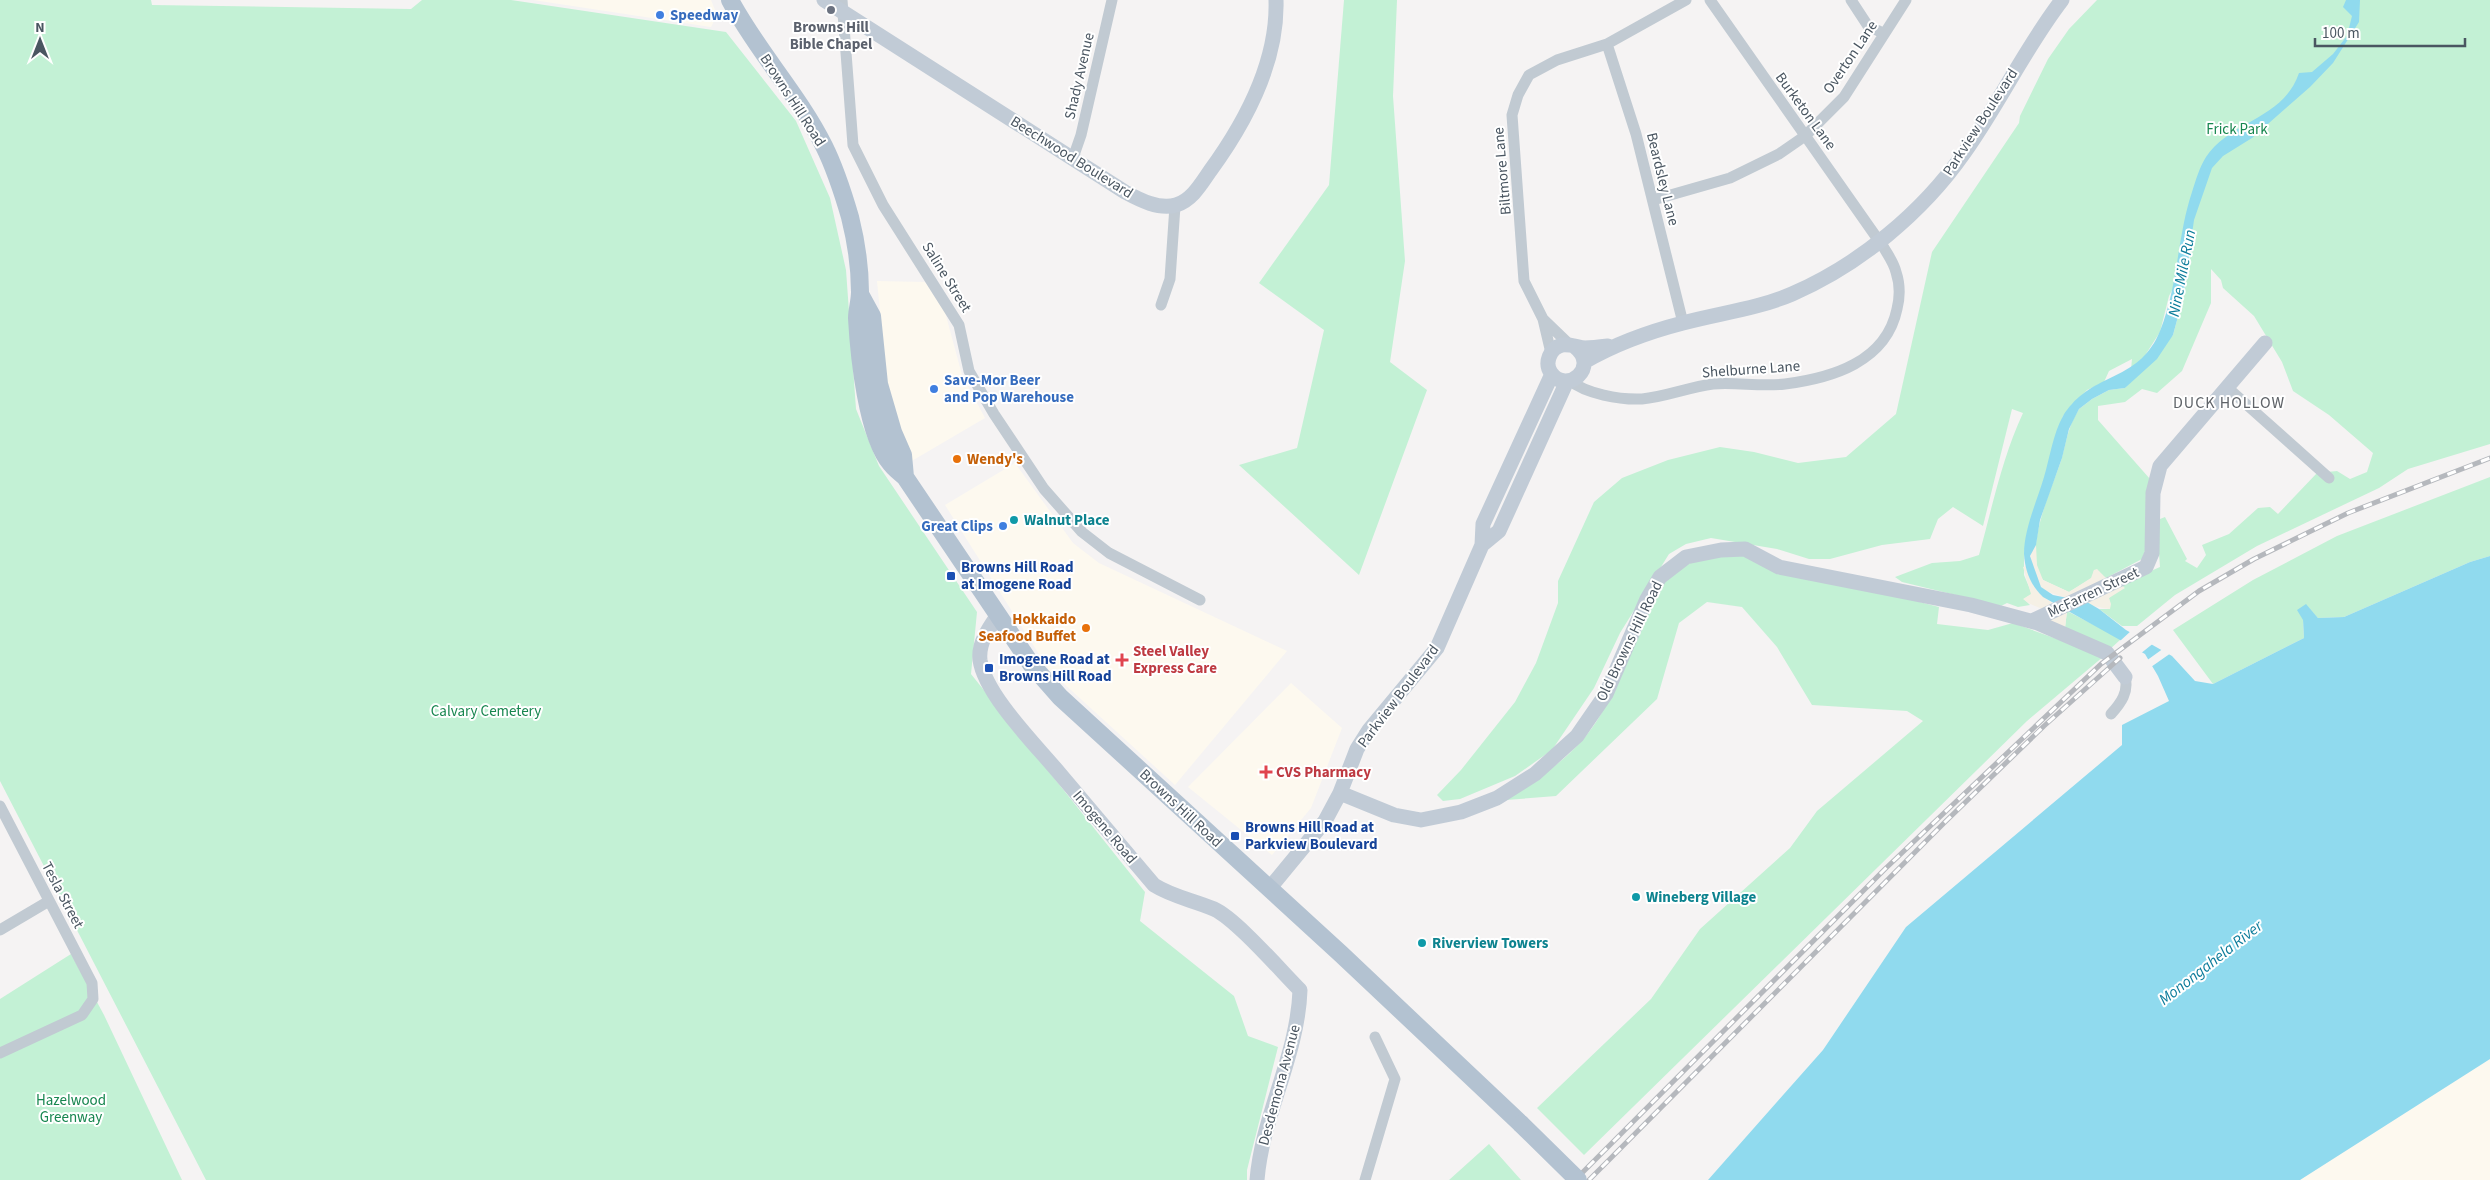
<svg xmlns="http://www.w3.org/2000/svg" width="2490" height="1180" font-family="'Source Sans 3',sans-serif">
<style>
.commercial{fill:#fdf9ef}
.green{fill:#c3f1d5}
.sand{fill:#f5f0e5}
.water{fill:#90daee}
.pier{fill:#f5f3f3}
.lines{fill:none;stroke-linecap:round;stroke-linejoin:round}
.street{stroke:#c1cad2;stroke-width:11}
.secondary{stroke:#c1cbd6;stroke-width:15}
.primary{stroke:#b3c2d1;stroke-width:18}
.rail-casing{stroke:#b5b8bd;stroke-width:5}
.rail{stroke:#fff;stroke-width:3;stroke-dasharray:9;stroke-linecap:butt}
.primary-bridge{stroke:#b3c2d1;stroke-width:18}
.worship-dot{fill:#6b7280;stroke:#fff;stroke-width:2}
.shop-dot{fill:#3f7fe0;stroke:#fff;stroke-width:2}
.food-dot{fill:#e8710a;stroke:#fff;stroke-width:2}
.culture-dot{fill:#0f9aa8;stroke:#fff;stroke-width:2}
.transit-dot{fill:#1a4fb4;stroke:#fff;stroke-width:2}
.health-dot{fill:#e0444e;stroke:#fff;stroke-width:2}
.labels{text-anchor:middle;stroke-width:4;stroke-linejoin:round;paint-order:stroke}
.shop-label{font-size:15px;font-weight:bold;fill:#366cbe;stroke:#fff;text-anchor:start}
.worship-label{font-size:15px;font-weight:bold;fill:#5b616d;stroke:#fff}
.street-label{font-size:15px;fill:#4a5661;stroke:#fff}
.park-label{font-size:15px;fill:#17864f;stroke:#fff}
.food-label{font-size:15px;font-weight:bold;fill:#c56008;stroke:#fff;text-anchor:start}
.culture-label{font-size:15px;font-weight:bold;fill:#0d838f;stroke:#fff;text-anchor:start}
.transit-label{font-size:15px;font-weight:bold;fill:#164399;stroke:#fff;text-anchor:start}
.health-label{font-size:15px;font-weight:bold;fill:#be3a42;stroke:#fff;text-anchor:start}
.water-label{font-size:16px;font-style:italic;fill:#0c7c9b;stroke:#fff}
.neighbourhood-label{font-size:16px;letter-spacing:1px;fill:#5f6368;stroke:#fff}
</style>
<rect width="100%" height="100%" fill="#f5f3f3"/>
<path class="commercial" d="M 533,0 L 711,0 L 717,15 L 711,27 Z
M 877,281 L 925,282 L 945,312 L 962,375 L 985,418 L 910,462 L 890,413 Z
M 1015,463 L 1073,543 L 1099,563 L 1287,651 L 1175,785 L 1049,670 L 945,505 Z
M 1291,683 L 1342,728 L 1311,808 L 1272,855 L 1188,787 Z
M 2490,1059 L 2490,1180 L 2300,1180 Z"/>
<path class="green" d="M 0,0 L 151,0 L 152,5 L 411,9 L 422,0 L 511,0 L 726,32 L 796,121 L 830,198 L 846,270 L 856,409 L 879,466 L 977,612 L 971,674 L 1145,892 L 1140,921 L 1234,996 L 1248,1036 L 1278,1047 L 1247,1170 L 1247,1180 L 206,1180 L 0,781 Z
M 1344,0 L 1397,0 L 1393,96 L 1405,261 L 1390,362 L 1427,390 L 1359,575 L 1239,465 L 1297,448 L 1324,330 L 1259,283 L 1329,185 Z
M 2097,0 L 2490,0 L 2490,444 L 2408,469 L 2379,488 L 2257,546 L 2175,595 L 2137,626 L 2122,626 L 2099,609 L 2110,609 L 2109,598 L 2121,584 L 2160,567 L 2157,526 L 2160,519 L 2165,517 L 2187,559 L 2185,561 L 2197,568 L 2206,555 L 2202,545 L 2229,534 L 2258,508 L 2270,507 L 2278,514 L 2317,473 L 2337,471 L 2350,479 L 2367,472 L 2373,453 L 2329,415 L 2293,391 L 2282,362 L 2254,316 L 2223,288 L 2221,280 L 2211,269 L 2211,303 L 2182,371 L 2157,393 L 2142,389 L 2125,402 L 2098,406 L 2098,420 L 2150,479 L 2146,548 L 2142,559 L 2106,578 L 2094,570 L 2092,578 L 2069,592 L 2043,580 C 2022,552 2051,490 2061,461 C 2065,447 2067,433 2073,420 L 2079,409 L 2092,399 L 2109,390 L 2125,388 L 2173,335 L 2183,298 L 2190,255 L 2169,296 L 2160,332 L 2144,357 L 2131,369 L 2132,359 L 2109,371 L 2104,382 L 2087,390 L 2063,416 L 2031,522 L 2024,552 L 2024,575 L 2032,594 L 2024,599 L 2030,605 L 2018,607 L 2007,603 L 2001,606 L 1902,582 L 1895,577 L 1932,563 L 1960,561 L 1979,555 C 1992,508 2002,458 2023,413 L 2012,409 L 1983,526 L 1953,507 L 1938,519 L 1930,539 L 1882,545 L 1830,559 L 1809,559 L 1777,549 L 1711,538 L 1686,544 L 1669,554 L 1620,633 L 1594,688 L 1552,750 L 1515,776 L 1460,799 L 1443,801 L 1437,795 L 1461,770 L 1515,702 L 1536,663 L 1558,603 L 1558,581 L 1594,502 L 1622,478 L 1668,460 L 1720,447 L 1754,452 L 1798,463 L 1846,457 L 1896,414 L 1932,252 L 2019,123 L 2020,116 L 2048,59 L 2069,29 Z
M 2490,477 L 2490,556 L 2470,562 L 2344,617 L 2318,618 L 2306,605 L 2303,620 L 2304,638 L 2213,684 L 2173,630 L 2253,580 L 2337,536 Z
M 1708,556 L 1743,556 L 1939,607 L 1937,624 L 1988,630 L 2013,623 L 2104,656 L 2027,721 L 1584,1155 L 1537,1108 L 1651,999 L 1700,929 L 1790,848 L 1817,811 L 1923,721 L 1907,711 L 1812,705 L 1777,647 L 1742,607 L 1707,602 L 1679,623 L 1657,699 L 1556,796 L 1506,800 C 1542,776 1579,753 1601,714 C 1625,671 1636,620 1666,580 C 1675,568 1694,561 1708,556 Z
M 2067,611 L 2121,639 L 2120,640 L 2109,650 L 2065,628 Z
M 71,954 L 104,1015 L 182,1180 L 0,1180 L 0,999 Z
M 1489,1144 L 1521,1180 L 1449,1180 Z"/>
<path class="sand" d="M 2036,545 L 2037,565 L 2043,580 L 2069,592 L 2091,578 L 2094,570 L 2097,569 L 2106,578 L 2110,576 L 2125,588 L 2109,598 L 2111,604 L 2110,609 C 2101,609 2048,594 2042,588 C 2037,583 2035,573 2032,566 C 2029,559 2030,551 2036,545 Z
M 2026,566 C 2035,595 2041,596 2067,611 L 2065,628 L 2050,621 L 2055,615 C 2044,608 2032,607 2023,599 L 2031,594 L 2023,567 Z"/>
<path class="water" d="M 2346,0 L 2360,0 L 2359,22 L 2333,63 L 2310,87 L 2252,138 L 2223,156 L 2212,168 L 2194,220 L 2183,298 L 2173,335 L 2157,359 L 2125,388 L 2109,390 L 2092,399 L 2079,409 L 2069,429 L 2062,458 L 2040,520 L 2036,545 L 2030,556 L 2041,587 L 2053,595 L 2087,602 L 2099,609 L 2126,630 L 2172,656 L 2195,681 L 2213,684 L 2304,638 L 2303,620 L 2297,610 L 2306,604 L 2318,618 L 2344,617 L 2470,562 L 2490,556 L 2490,1059 L 2300,1180 L 1708,1180 L 1823,1050 L 1906,927 L 2122,745 L 2122,725 L 2169,701 L 2158,676 L 2145,654 L 2043,597 C 2031,586 2025,571 2024,554 C 2024,529 2037,501 2044,477 C 2050,457 2053,434 2063,416 C 2065,412 2069,407 2072,404 C 2101,372 2140,379 2160,331 C 2178,287 2177,237 2192,192 C 2196,180 2199,168 2206,157 C 2231,120 2283,120 2299,73 L 2312,72 L 2333,54 L 2347,36 L 2352,16 L 2343,7 Z"/>
<path class="pier" d="M 2132,630 L 2150,639 L 2155,642 L 2140,654 L 2120,641 Z
M 2164,648 L 2171,653 L 2151,667 L 2146,661 Z"/>
<g class="lines">
<path class="street" d="M 842,0 L 853,145 L 883,205 L 959,325 L 969,371 L 994,414 L 1044,489 L 1082,532 L 1109,553 L 1200,600
M 1851,0 L 1868,26 L 1883,33
M 1607,44 L 1636,134 L 1683,323
M 1073,158 L 1081,135 L 1112,0
M 1653,200 L 1730,178 L 1779,154 L 1805,136 L 1844,97 L 1906,0
M 1161,305 L 1170,279 L 1175,206
M 1543,319 L 1570,345
M 1551,353 L 1543,319 L 1524,281 L 1512,115 L 1518,95 L 1529,75 L 1557,60 L 1607,44 L 1686,0
M 1569,380 C 1586,394 1620,400 1642,399 C 1665,397 1689,387 1713,384 C 1737,382 1761,387 1785,384 C 1832,378 1886,362 1897,309 C 1900,297 1900,284 1896,272 C 1894,263 1888,255 1884,248 L 1710,0
M 2228,388 L 2329,478
M 2111,714 C 2121,703 2129,692 2125,677
M 0,806 L 92,983 L 93,999 L 82,1015 L 0,1053
M 0,930 L 49,901
M 1365,1180 L 1395,1079 L 1375,1037"/>
<path class="secondary" d="M 824,0 L 1125,192 C 1140,200 1159,210 1176,205 C 1192,200 1201,184 1210,171 C 1245,123 1278,61 1276,0
M 1575,347 C 1600,367 1567,395 1551,373 C 1544,363 1550,348 1562,345 C 1570,344 1577,347 1585,348 C 1592,348 1600,347 1608,346
M 1584,362 C 1615,344 1648,332 1683,323 C 1720,313 1757,309 1792,294 C 1859,265 1922,213 1964,153 C 1999,104 2025,48 2062,0
M 1482,545 L 1499,531 L 1567,381
M 998,615 C 989,628 978,643 980,660 C 985,695 1037,746 1060,774 C 1091,811 1123,848 1154,885 C 1173,897 1193,900 1214,909 C 1236,919 1281,971 1300,990 C 1298,1055 1262,1116 1257,1180
M 2032,621 L 2146,567 L 2152,553 L 2153,493 L 2160,466 L 2265,343
M 1340,793 L 1394,815 L 1421,820 L 1461,812 L 1497,798 L 1535,774 L 1577,736 L 1606,694 L 1647,599 L 1660,577 L 1686,557 L 1721,550 L 1745,549 L 1779,567 L 1971,605 L 2038,623 L 2107,653 L 2125,677
M 1269,889 L 1325,821 L 1340,793 L 1357,749 L 1369,730 L 1437,648 L 1482,545 L 1483,524 L 1552,374"/>
<path class="primary" d="M 730,0 C 757,51 798,94 824,146 C 835,168 843,193 850,217 C 856,241 860,268 860,292 C 860,301 857,310 857,318 C 859,355 867,436 891,464 C 895,469 900,473 905,477 L 1031,664 L 1060,697 L 1341,954 L 1521,1124
M 860,294 L 872,316 L 879,384 L 893,432 L 903,455 L 905,477"/>
<g class="rail-casing">
<path id="rail" d="M 1575,1180 L 1885,869 L 2101,664 L 2199,591 L 2254,559 L 2348,513 L 2490,458
M 1589,1180 L 1945,822 L 2044,726 L 2120,658"/>
</g>
<use href="#rail" class="rail"/>
<path class="primary-bridge" d="M 1521,1124 L 1578,1180"/>
</g>
<circle class="worship-dot" cx="831" cy="10" r="5"/>
<g class="shop-dot">
<circle cx="660" cy="15" r="5"/>
<circle cx="934" cy="389" r="5"/>
<circle cx="1003" cy="526" r="5"/>
</g>
<g class="food-dot">
<circle cx="957" cy="459" r="5"/>
<circle cx="1086" cy="628" r="5"/>
</g>
<g class="culture-dot">
<circle cx="1014" cy="520" r="5"/>
<circle cx="1636" cy="897" r="5"/>
<circle cx="1422" cy="943" r="5"/>
</g>
<g class="transit-dot">
<rect x="946" y="571" width="10" height="10" rx="2.5"/>
<rect x="984" y="663" width="10" height="10" rx="2.5"/>
<rect x="1230" y="831" width="10" height="10" rx="2.5"/>
</g>
<g class="health-dot">
<path d="M1119.5 652.5h5v5h5v5h-5v5h-5v-5h-5v-5h5z"/>
<path d="M1263.5 764.5h5v5h5v5h-5v5h-5v-5h-5v-5h5z"/>
</g>
<g class="labels">
<g class="shop-label">
<text x="670" y="20">Speedway</text>
<text x="944" y="385">Save-Mor Beer<tspan x="944" dy="17">and Pop Warehouse</tspan></text>
<text x="993" y="531" text-anchor="end">Great Clips</text>
</g>
<g class="worship-label">
<text x="831" y="32">Browns Hill<tspan x="831" dy="17">Bible Chapel</tspan></text>
</g>
<g class="street-label">
<text transform="translate(1850 57) rotate(-56)" y="5">Overton Lane</text>
<text transform="translate(1079 76) rotate(-77)" y="5">Shady Avenue</text>
<text transform="translate(793 100) rotate(57)" y="5">Browns Hill Road</text>
<text transform="translate(1806 111) rotate(54)" y="5">Burketon Lane</text>
<text transform="translate(1980 122) rotate(-57)" y="5">Parkview Boulevard</text>
<text transform="translate(1072 157) rotate(32)" y="5">Beechwood Boulevard</text>
<text transform="translate(1502 171) rotate(-95)" y="5">Biltmore Lane</text>
<text transform="translate(1663 179) rotate(76)" y="5">Beardsley Lane</text>
<text transform="translate(947 277) rotate(58)" y="5">Saline Street</text>
<text transform="translate(1751 369) rotate(-4)" y="5">Shelburne Lane</text>
<text transform="translate(2093 592) rotate(-25)" y="5">McFarren Street</text>
<text transform="translate(1629 641) rotate(-64)" y="5">Old Browns Hill Road</text>
<text transform="translate(1398 696) rotate(-53)" y="5">Parkview Boulevard</text>
<text transform="translate(1181 808) rotate(43)" y="5">Browns Hill Road</text>
<text transform="translate(1105 827) rotate(50)" y="5">Imogene Road</text>
<text transform="translate(63 895) rotate(62)" y="5">Tesla Street</text>
<text transform="translate(1279 1085) rotate(-75)" y="5">Desdemona Avenue</text>
</g>
<g class="park-label">
<text x="2237" y="134">Frick Park</text>
<text x="486" y="716">Calvary Cemetery</text>
<text x="71" y="1105">Hazelwood<tspan x="71" dy="17">Greenway</tspan></text>
</g>
<g class="food-label">
<text x="967" y="464">Wendy's</text>
<text x="1076" y="624" text-anchor="end">Hokkaido<tspan x="1076" dy="17">Seafood Buffet</tspan></text>
</g>
<g class="culture-label">
<text x="1024" y="525">Walnut Place</text>
<text x="1646" y="902">Wineberg Village</text>
<text x="1432" y="948">Riverview Towers</text>
</g>
<g class="transit-label">
<text x="961" y="572">Browns Hill Road<tspan x="961" dy="17">at Imogene Road</tspan></text>
<text x="999" y="664">Imogene Road at<tspan x="999" dy="17">Browns Hill Road</tspan></text>
<text x="1245" y="832">Browns Hill Road at<tspan x="1245" dy="17">Parkview Boulevard</tspan></text>
</g>
<g class="health-label">
<text x="1133" y="656">Steel Valley<tspan x="1133" dy="17">Express Care</tspan></text>
<text x="1276" y="777">CVS Pharmacy</text>
</g>
<g class="water-label">
<text transform="translate(2181 273) rotate(-79)" y="6">Nine Mile Run</text>
<text transform="translate(2210 962) rotate(-38)" y="6">Monongahela River</text>
</g>
<g class="neighbourhood-label">
<text x="2229" y="408">DUCK HOLLOW</text>
</g>
</g>
<g transform="translate(40 40)" stroke="#ffffff" stroke-width="4" paint-order="stroke">
<path d="M0-4L9 19L0 12L-9 19Z" fill="#4a5661"/>
<text y="-8" font-size="14" font-weight="bold" text-anchor="middle" fill="#4a5661">N</text>
</g>
<path d="M2315 38v8h150v-8" fill="none" stroke="#4a5661" stroke-width="2.5"/>
<text x="2322" y="38" font-size="15" fill="#4a5661" stroke="#ffffff" stroke-width="4" paint-order="stroke">100 m</text>
</svg>
